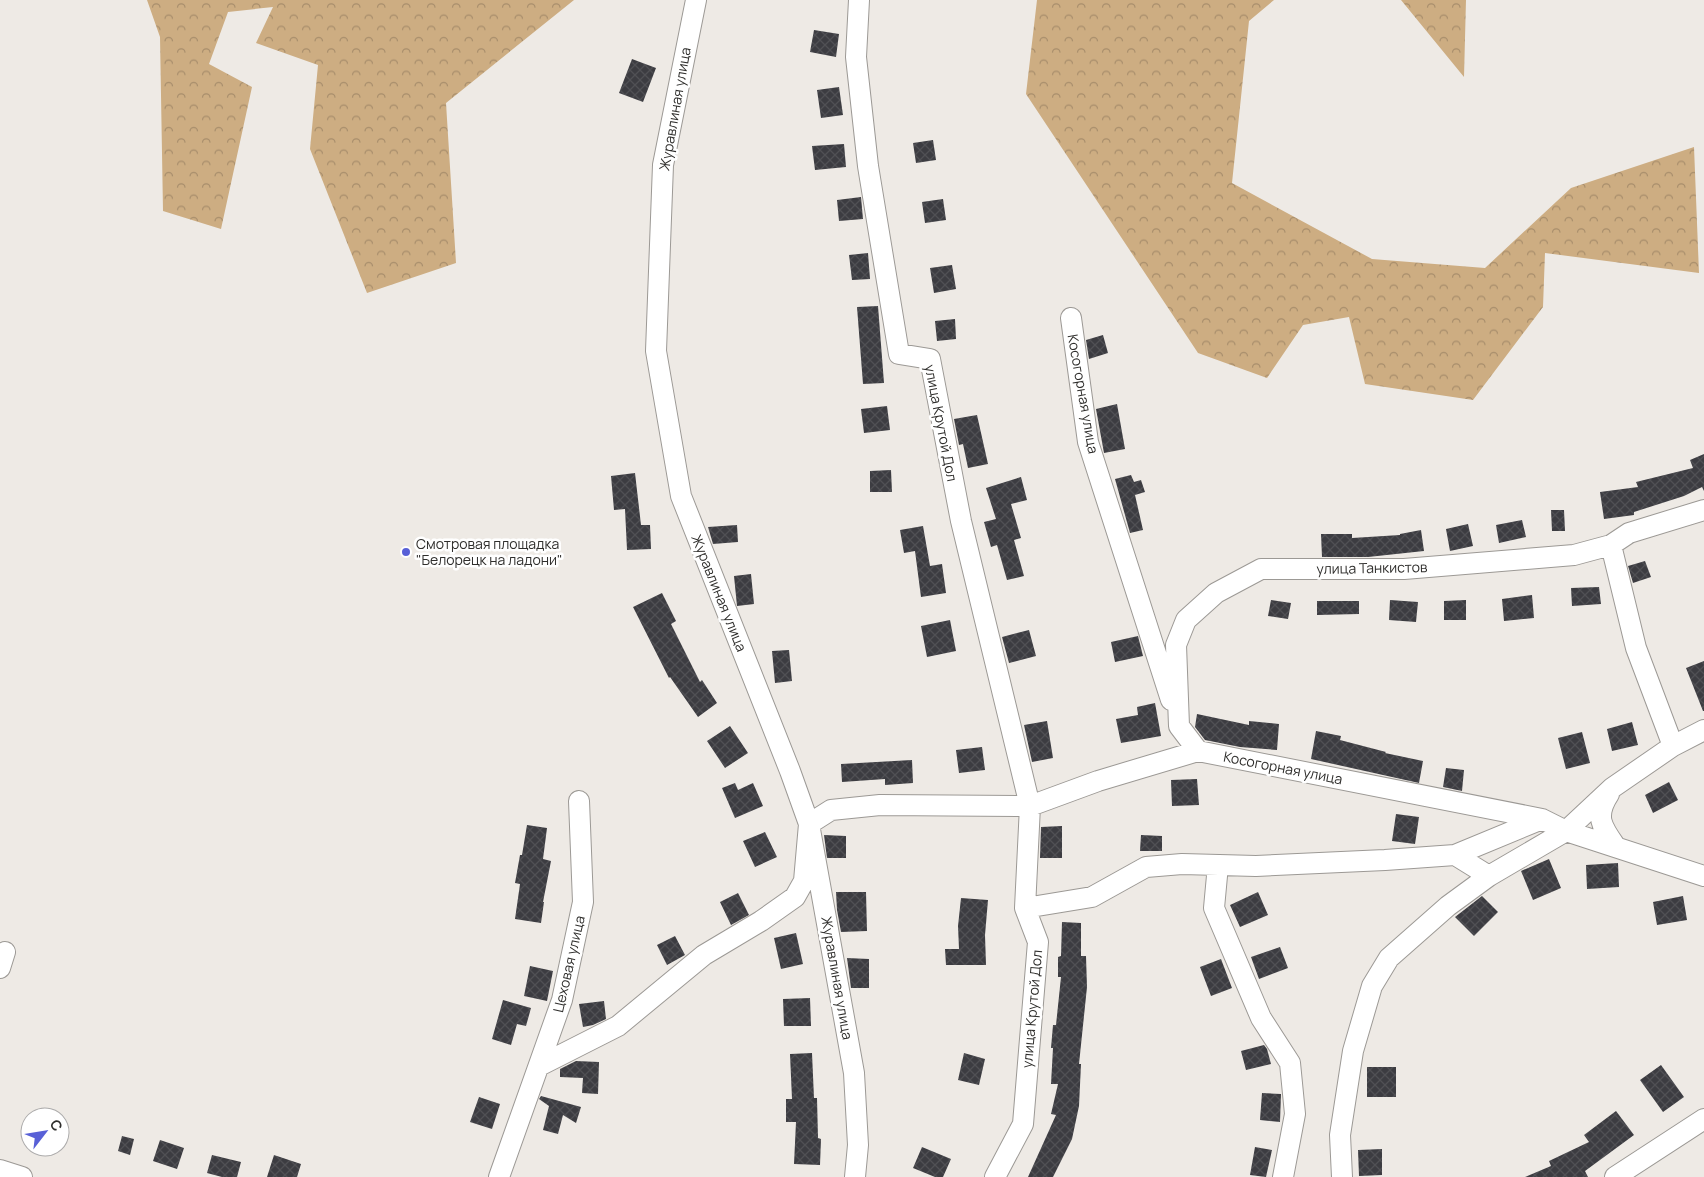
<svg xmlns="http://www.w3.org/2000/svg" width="1704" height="1177" font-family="Manrope,sans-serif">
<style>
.forest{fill:url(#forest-crowns)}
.building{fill:url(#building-cross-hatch)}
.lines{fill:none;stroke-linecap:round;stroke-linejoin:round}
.minor-casing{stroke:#9c9995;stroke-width:22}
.minor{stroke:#fff;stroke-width:20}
.poi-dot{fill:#5860d7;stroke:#fff;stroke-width:2}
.labels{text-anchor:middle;stroke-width:5;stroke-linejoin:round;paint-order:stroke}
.street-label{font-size:14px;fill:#2f2e2c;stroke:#fff}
.poi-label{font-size:14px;fill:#2f2e2c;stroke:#fff;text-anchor:start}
</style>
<defs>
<pattern id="forest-crowns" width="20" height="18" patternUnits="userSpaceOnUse" patternTransform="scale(1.25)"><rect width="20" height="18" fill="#cdad82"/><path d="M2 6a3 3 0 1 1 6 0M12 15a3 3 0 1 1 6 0" fill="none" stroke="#a78d6b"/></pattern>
<pattern id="building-cross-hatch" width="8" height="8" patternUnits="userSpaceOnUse" patternTransform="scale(1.25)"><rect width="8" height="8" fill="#3c3c41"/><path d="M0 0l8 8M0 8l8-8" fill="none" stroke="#505054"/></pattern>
</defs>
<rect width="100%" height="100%" fill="#eeeae5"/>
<path class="forest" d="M 147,0 L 574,0 L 446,103 L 456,263 L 367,293 L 310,149 L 318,65 L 256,43 L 273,7 L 228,12 L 209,64 L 252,87 L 221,229 L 163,211 L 160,37 Z
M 1037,0 L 1274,0 L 1249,21 L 1232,183 L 1372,259 L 1485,268 L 1571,188 L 1694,147 L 1699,273 L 1545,253 L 1543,307 L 1473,400 L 1365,384 L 1349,317 L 1303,325 L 1267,378 L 1198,353 L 1026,94 Z
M 1401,0 L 1466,0 L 1464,77 Z"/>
<path class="building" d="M 814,30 L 839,34 L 836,57 L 810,52 Z
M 632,59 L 656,68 L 643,102 L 619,93 Z
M 839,87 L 843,115 L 821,118 L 817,90 Z
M 933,140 L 936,160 L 916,163 L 913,143 Z
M 844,144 L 846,167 L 815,170 L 812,146 Z
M 861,197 L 863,219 L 839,221 L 837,200 Z
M 943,199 L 946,220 L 925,223 L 922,202 Z
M 868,253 L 870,279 L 852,280 L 849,255 Z
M 952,265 L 956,289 L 934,293 L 930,268 Z
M 878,306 L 884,383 L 863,384 L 857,307 Z
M 955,319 L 956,339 L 937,341 L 935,321 Z
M 1103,335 L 1108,353 L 1089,359 L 1086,340 Z
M 1117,404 L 1125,449 L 1104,453 L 1096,409 Z
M 887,406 L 890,430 L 864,433 L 861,409 Z
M 977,415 L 988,464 L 968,468 L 963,444 L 959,445 L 954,419 Z
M 1704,454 L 1704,491 L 1702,487 L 1684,496 L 1634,512 L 1634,515 L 1604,519 L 1600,492 L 1638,487 L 1636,482 L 1693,468 L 1690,460 Z
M 891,470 L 892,492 L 870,492 L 870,471 Z
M 635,473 L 641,525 L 650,525 L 651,549 L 627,550 L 625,509 L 614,510 L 611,476 Z
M 1131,475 L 1134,482 L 1141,480 L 1145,492 L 1135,495 L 1143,530 L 1130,533 L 1115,479 Z
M 1021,477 L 1027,500 L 1011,504 L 1021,538 L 1014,540 L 1024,576 L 1007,580 L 997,545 L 991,547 L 984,522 L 996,519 L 986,488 Z
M 1551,510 L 1564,510 L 1565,531 L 1552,531 Z
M 1522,520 L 1526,537 L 1499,543 L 1496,525 Z
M 1468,524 L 1473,546 L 1450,551 L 1446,529 Z
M 737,525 L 738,542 L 713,544 L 708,527 Z
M 923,526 L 930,566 L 942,564 L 946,593 L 921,597 L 915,551 L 904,553 L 900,530 Z
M 1421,530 L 1424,551 L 1368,557 L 1322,557 L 1321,534 L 1352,534 L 1352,538 L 1400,535 L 1400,534 Z
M 1645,561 L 1651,577 L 1633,583 L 1628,566 Z
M 751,574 L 754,604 L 737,606 L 734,576 Z
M 1599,587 L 1601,604 L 1572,606 L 1571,588 Z
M 662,593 L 676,621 L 671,624 L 700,682 L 702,680 L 717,703 L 698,717 L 670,677 L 669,678 L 633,607 Z
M 1532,595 L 1534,618 L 1504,621 L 1502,599 Z
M 1271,600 L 1291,603 L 1288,619 L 1268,616 Z
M 1390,600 L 1418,602 L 1416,622 L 1389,620 Z
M 1466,600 L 1466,620 L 1444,620 L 1444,601 Z
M 1317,601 L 1359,601 L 1359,614 L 1317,615 Z
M 950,620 L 956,651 L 927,657 L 921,626 Z
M 1029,630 L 1036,656 L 1009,663 L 1002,637 Z
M 1138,636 L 1143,656 L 1115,662 L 1111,642 Z
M 789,650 L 792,681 L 775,683 L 772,651 Z
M 1704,661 L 1704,711 L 1703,711 L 1686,668 Z
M 1155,703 L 1161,736 L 1121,743 L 1116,719 L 1138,715 L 1137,707 Z
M 1197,714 L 1249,725 L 1249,721 L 1279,724 L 1277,750 L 1240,747 L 1205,740 L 1195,727 Z
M 1047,721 L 1053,758 L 1032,762 L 1024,725 Z
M 1632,722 L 1638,745 L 1612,751 L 1607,729 Z
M 730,726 L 748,753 L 725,768 L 707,741 Z
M 1316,731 L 1341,736 L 1340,740 L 1386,752 L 1385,753 L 1423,761 L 1419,783 L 1311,759 Z
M 1582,732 L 1590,763 L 1566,769 L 1558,738 Z
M 982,747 L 985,770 L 959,773 L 956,750 Z
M 912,760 L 913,783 L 885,785 L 885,779 L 842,782 L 841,764 Z
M 1446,768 L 1464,770 L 1462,791 L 1443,787 Z
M 1197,779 L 1199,805 L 1172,806 L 1171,780 Z
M 1669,782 L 1678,800 L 1653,813 L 1645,795 Z
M 735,783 L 738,790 L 753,783 L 763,806 L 735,818 L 722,788 Z
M 1396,814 L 1419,817 L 1415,844 L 1392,841 Z
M 527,825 L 547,828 L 543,859 L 551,861 L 543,902 L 544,902 L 541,923 L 515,919 L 520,884 L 515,883 L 520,855 L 522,855 Z
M 1062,826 L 1062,858 L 1040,858 L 1041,827 Z
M 765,832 L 777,857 L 755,867 L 743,841 Z
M 824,835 L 846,836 L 846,858 L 827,858 Z
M 1141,835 L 1162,836 L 1162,851 L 1140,851 Z
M 1549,859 L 1561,888 L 1533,900 L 1521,871 Z
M 1618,863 L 1619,887 L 1587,889 L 1586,865 Z
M 836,892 L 866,892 L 867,931 L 841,932 L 837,910 Z
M 1258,892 L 1268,915 L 1240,927 L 1230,905 Z
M 738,893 L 749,915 L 731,925 L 720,902 Z
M 1482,896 L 1498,912 L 1474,936 L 1455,917 Z
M 1683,896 L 1687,920 L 1657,925 L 1653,902 Z
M 961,898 L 988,900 L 985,935 L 986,965 L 946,965 L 945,949 L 959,949 L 958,926 Z
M 1062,922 L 1081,923 L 1081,956 L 1086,956 L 1087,987 L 1079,1064 L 1081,1064 L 1079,1106 L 1072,1139 L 1053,1177 L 1028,1177 L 1056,1115 L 1051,1114 L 1058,1084 L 1051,1084 L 1053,1048 L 1051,1048 L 1053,1025 L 1056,1025 L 1061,977 L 1058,977 L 1058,957 L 1061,956 Z
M 796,933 L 803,964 L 781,969 L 774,938 Z
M 675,936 L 685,955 L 667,965 L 657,945 Z
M 1280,947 L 1288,968 L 1259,979 L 1251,957 Z
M 847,958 L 869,959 L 869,988 L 851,988 Z
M 1221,959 L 1232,988 L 1211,996 L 1200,967 Z
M 530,966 L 553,971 L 547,1001 L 524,996 Z
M 810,998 L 811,1026 L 784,1026 L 783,999 Z
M 503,1000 L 531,1008 L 526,1026 L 517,1024 L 511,1045 L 492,1039 Z
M 604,1001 L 606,1019 L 593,1025 L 583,1027 L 579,1004 Z
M 1264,1045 L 1267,1049 L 1271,1064 L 1246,1070 L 1241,1051 Z
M 812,1053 L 814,1098 L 817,1098 L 818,1138 L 821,1139 L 820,1165 L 794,1164 L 796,1122 L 786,1122 L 786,1099 L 792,1099 L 790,1054 Z
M 964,1053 L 985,1059 L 979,1085 L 958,1080 Z
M 576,1061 L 599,1062 L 598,1094 L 582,1093 L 583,1078 L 560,1077 L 560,1069 Z
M 1661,1065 L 1684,1097 L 1663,1112 L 1640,1080 Z
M 1367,1067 L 1396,1067 L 1396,1097 L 1367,1097 Z
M 1262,1093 L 1281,1094 L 1280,1122 L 1260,1120 Z
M 541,1096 L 581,1107 L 576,1123 L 563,1115 L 558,1134 L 543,1130 L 549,1106 L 539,1099 Z
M 479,1097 L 500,1104 L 492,1129 L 470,1122 Z
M 1616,1111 L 1634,1135 L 1585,1171 L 1588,1177 L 1525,1177 L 1551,1166 L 1549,1161 L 1589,1142 L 1584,1135 Z
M 122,1136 L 134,1139 L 130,1155 L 118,1151 Z
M 160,1140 L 184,1148 L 177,1169 L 153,1161 Z
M 922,1147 L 951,1159 L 943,1177 L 935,1177 L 913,1168 Z
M 1255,1147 L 1272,1150 L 1266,1177 L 1250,1175 Z
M 1382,1149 L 1382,1175 L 1359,1176 L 1358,1150 Z
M 212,1155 L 241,1162 L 237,1177 L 222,1177 L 207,1173 Z
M 274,1155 L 301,1164 L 297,1177 L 267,1177 Z"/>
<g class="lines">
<g class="minor-casing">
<path id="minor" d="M 696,0 L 663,165 L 656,351 L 681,496 L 790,771 L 809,824 L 854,1073 L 858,1145 L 855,1177
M 859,0 L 856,57 L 868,166 L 899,354 L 930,359 L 961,521 L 1030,806 L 1025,908 L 1038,942 L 1023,1124 L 995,1177
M 1071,318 L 1088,442 L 1171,700
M 1611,545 L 1636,648 L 1673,746
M 1198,751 L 1179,726 L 1176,645 L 1186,620 L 1216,593 L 1261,569 L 1404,569 L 1574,555 L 1611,545 L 1629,533 L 1704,510
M 1609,794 C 1594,817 1602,827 1616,847
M 1455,855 L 1489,876 L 1566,831 L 1612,788 L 1673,746 L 1704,730
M 1218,865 L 1214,908 L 1261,1018 L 1290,1063 L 1295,1114 L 1283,1177
M 1025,908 L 1092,897 L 1146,867 L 1182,864 L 1256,866 L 1385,860 L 1455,855 L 1542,819
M 0,968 L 5,952
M 539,1066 L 618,1026 L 704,955 L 761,921 L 795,897 L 804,881 L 809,824 L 831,810 L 880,805 L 1030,806 L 1098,781 L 1198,751 L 1542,819 L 1566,831 L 1704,876
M 0,1170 L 22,1177
M 499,1177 L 562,1000 L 583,902 L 579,801
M 1342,1177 L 1340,1135 L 1353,1051 L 1372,986 L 1389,958 L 1448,906 L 1489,876
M 1615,1177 L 1704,1119"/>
</g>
<use href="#minor" class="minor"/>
</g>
<circle class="poi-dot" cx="406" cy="552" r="5"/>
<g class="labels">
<g class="street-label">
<text transform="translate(675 109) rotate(-80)" y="5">Журавлиная улица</text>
<text transform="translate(1083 394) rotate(80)" y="5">Косогорная улица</text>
<text transform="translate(941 423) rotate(79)" y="5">улица Крутой Дол</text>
<text transform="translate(1372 568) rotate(-1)" y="5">улица Танкистов</text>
<text transform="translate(719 593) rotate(68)" y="5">Журавлиная улица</text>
<text transform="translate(1283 768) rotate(11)" y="5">Косогорная улица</text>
<text transform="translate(569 964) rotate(-77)" y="5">Цеховая улица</text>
<text transform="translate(837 978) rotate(80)" y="5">Журавлиная улица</text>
<text transform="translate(1032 1009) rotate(-85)" y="5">улица Крутой Дол</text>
</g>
<g class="poi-label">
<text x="416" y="549">Смотровая площадка<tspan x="416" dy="16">"Белорецк на ладони"</tspan></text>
</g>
</g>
<g transform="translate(45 1132) rotate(59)"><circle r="24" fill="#ffffff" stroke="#acabab"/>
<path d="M0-4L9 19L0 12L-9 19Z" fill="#5860d7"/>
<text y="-8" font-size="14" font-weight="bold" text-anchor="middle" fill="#2f2e2c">С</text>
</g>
</svg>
